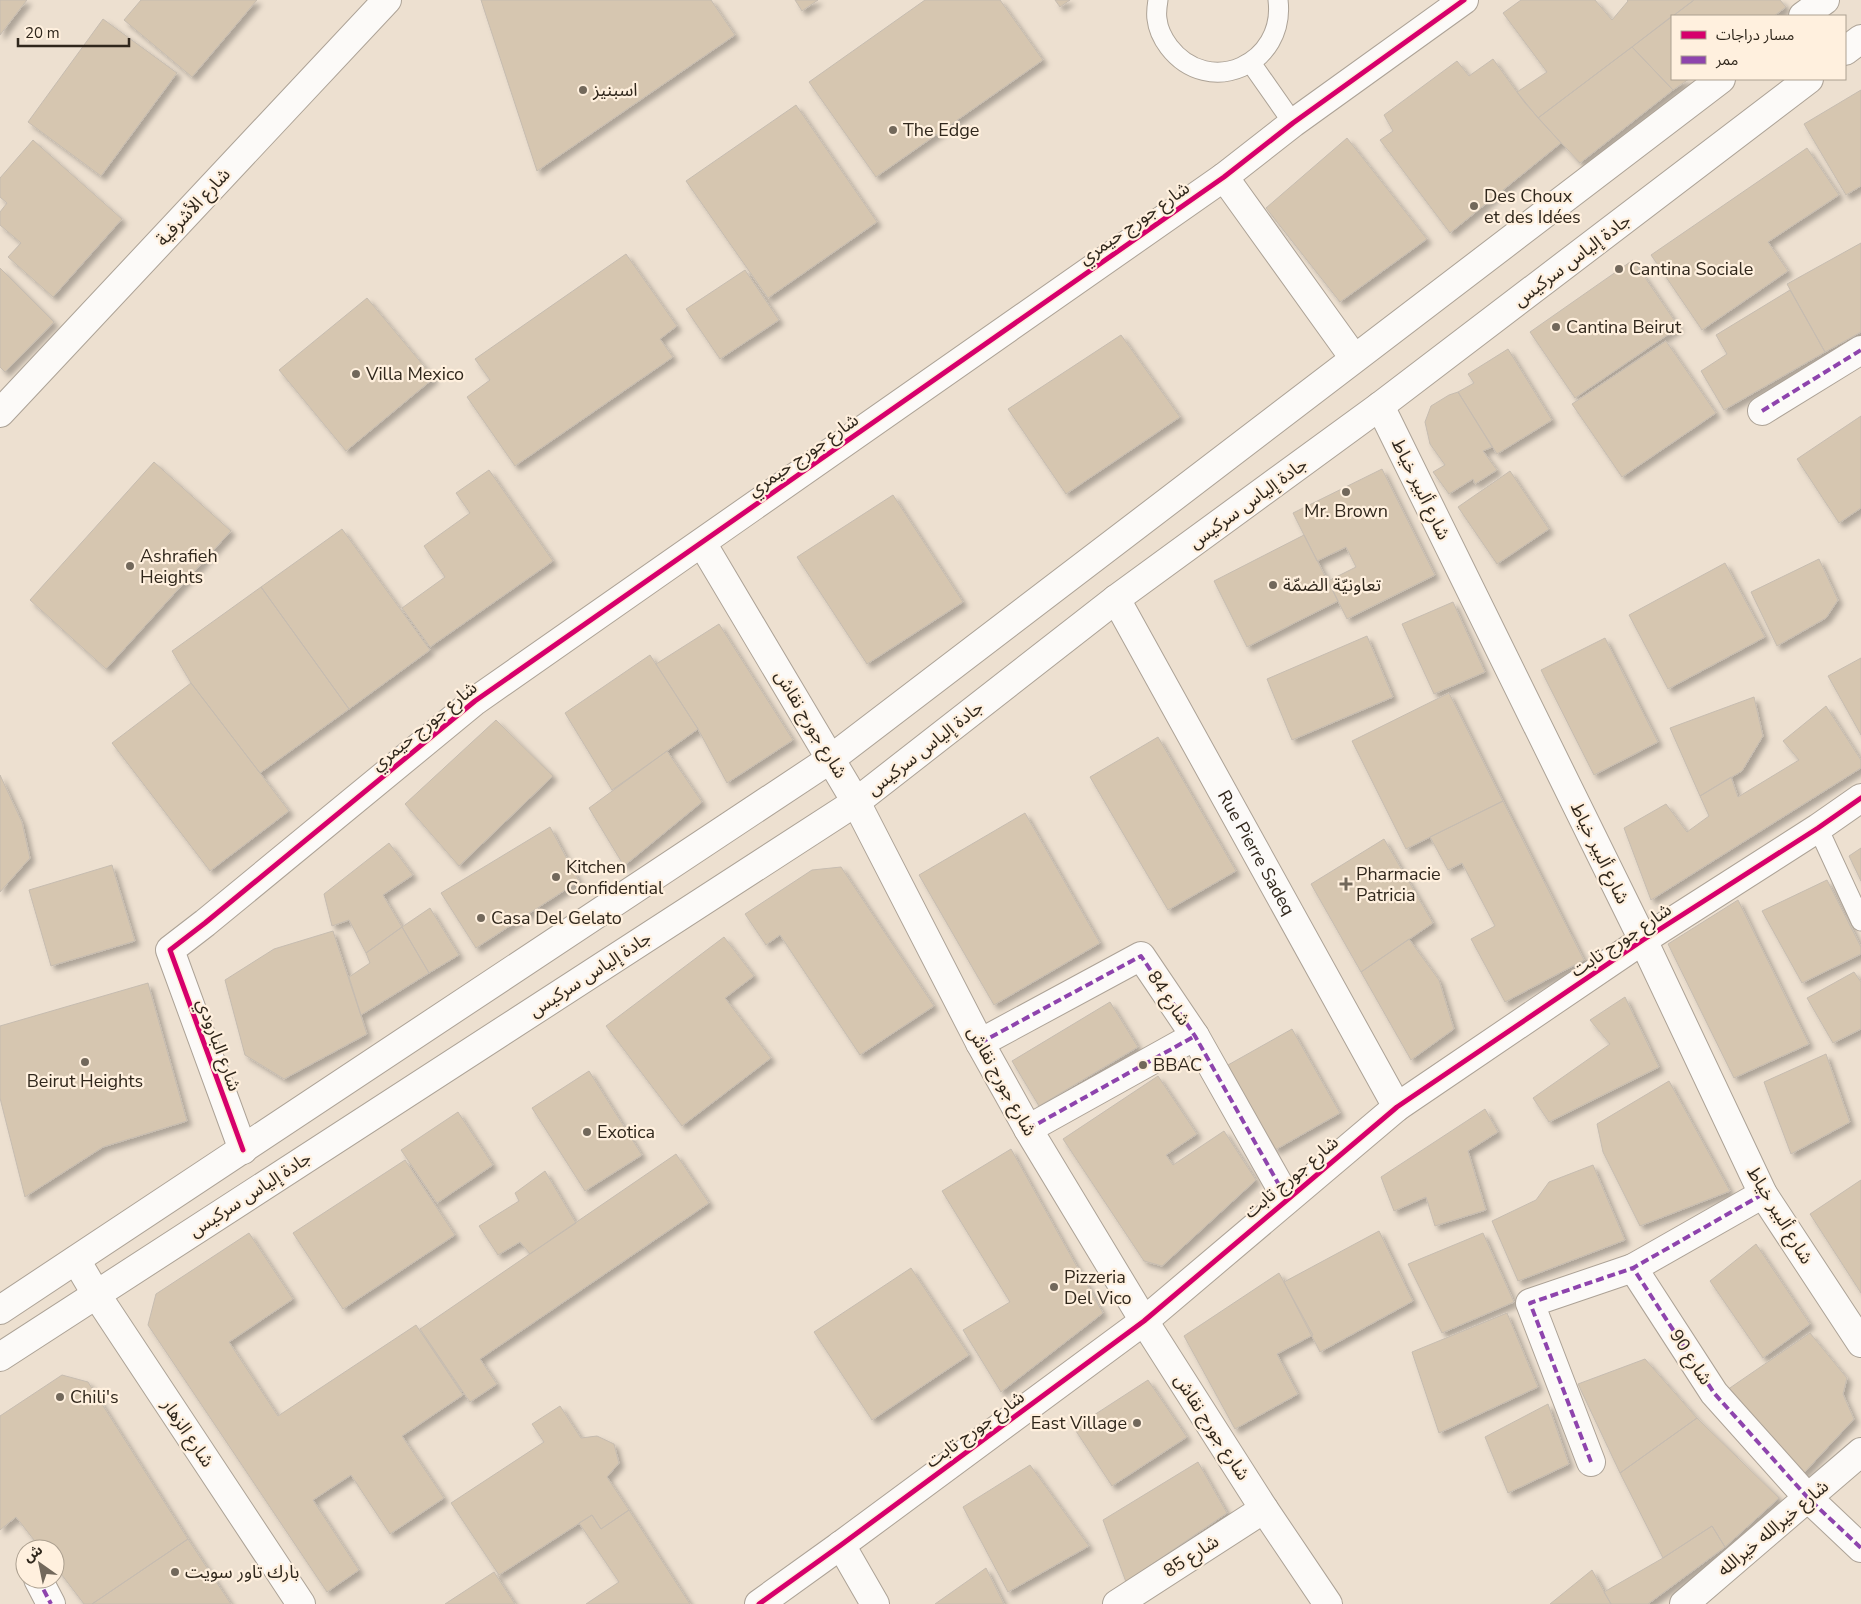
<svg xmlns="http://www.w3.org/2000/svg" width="1861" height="1604" font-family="'Nunito Sans','Noto Sans Arabic',sans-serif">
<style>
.building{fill:#d6c6b0;stroke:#c6bcb0;filter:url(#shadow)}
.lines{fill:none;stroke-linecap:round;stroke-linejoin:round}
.lane-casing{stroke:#aca296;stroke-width:21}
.street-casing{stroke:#aca296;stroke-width:30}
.secondary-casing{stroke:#aca296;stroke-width:30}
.lane{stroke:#fcfaf8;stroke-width:19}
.street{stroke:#fcfaf8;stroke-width:28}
.secondary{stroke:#fcfaf8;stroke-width:28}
.quiet{stroke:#8e44ad;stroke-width:4;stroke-dasharray:8 4;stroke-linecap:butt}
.cycleway-casing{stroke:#fff0de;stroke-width:8}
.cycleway{stroke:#d6006c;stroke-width:5}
.poi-dot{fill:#72685b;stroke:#fff0de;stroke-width:2}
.labels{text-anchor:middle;stroke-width:4.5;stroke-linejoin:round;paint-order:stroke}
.poi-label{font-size:18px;fill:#30271c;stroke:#fff0de;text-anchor:start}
.street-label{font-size:18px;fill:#30271c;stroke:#fff0de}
</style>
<defs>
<filter id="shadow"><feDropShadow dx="4.5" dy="4.5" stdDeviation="2.5" flood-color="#0004"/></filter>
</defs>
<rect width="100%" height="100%" fill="#ede0d0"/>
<path class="building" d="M 0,0 L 27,0 L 0,35 Z
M 141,0 L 257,0 L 192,77 L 124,20 Z
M 481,0 L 711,0 L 735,35 L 537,171 Z
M 795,0 L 818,0 L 802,11 Z
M 925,0 L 1000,0 L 1043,60 L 876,177 L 809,82 Z
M 1055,0 L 1070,0 L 1060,7 Z
M 1521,0 L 1595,0 L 1612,20 L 1628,1 L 1627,0 L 1694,0 L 1538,118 L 1517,92 L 1547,72 L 1503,13 Z
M 1694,0 L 1780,0 L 1786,7 L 1774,16 L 1673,16 Z
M 1672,16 L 1672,79 L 1689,79 L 1673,90 L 1632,47 Z
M 103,19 L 177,73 L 101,176 L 28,122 Z
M 1632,47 L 1673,90 L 1580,163 L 1538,118 Z
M 1493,59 L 1525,103 L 1561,143 L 1450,233 L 1380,140 L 1393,131 L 1384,115 L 1457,61 L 1469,76 Z
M 1861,90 L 1861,186 L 1846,195 L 1804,124 Z
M 796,105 L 877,222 L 768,298 L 686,181 Z
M 1347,138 L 1427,239 L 1340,302 L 1266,208 Z
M 33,140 L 122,219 L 53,297 L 8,257 L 21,243 L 0,225 L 0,212 L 7,203 L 0,197 L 0,178 Z
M 1807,148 L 1839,195 L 1768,242 L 1788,271 L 1702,330 L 1651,255 Z
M 1861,243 L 1861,332 L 1825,352 L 1787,284 Z
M 626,254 L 677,326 L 660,339 L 673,357 L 515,466 L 467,397 L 490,380 L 475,359 Z
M 1633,260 L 1679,327 L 1575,398 L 1530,332 Z
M 0,268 L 54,322 L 5,372 L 0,367 Z
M 745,270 L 779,320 L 720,359 L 686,309 Z
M 1790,290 L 1825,352 L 1724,410 L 1701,371 L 1727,354 L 1716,335 Z
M 367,298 L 434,378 L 346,451 L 279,370 Z
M 1121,335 L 1180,417 L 1066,494 L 1008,409 Z
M 1666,341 L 1716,413 L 1622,477 L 1572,404 Z
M 1508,349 L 1552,420 L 1497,454 L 1458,392 L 1474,383 L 1468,374 Z
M 1458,392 L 1492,447 L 1483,451 L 1497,470 L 1475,484 L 1473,479 L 1449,494 L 1433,472 L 1445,465 L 1430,444 L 1425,422 L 1431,406 L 1449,395 Z
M 1861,416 L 1861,508 L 1839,523 L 1797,459 Z
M 154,462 L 231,531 L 106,669 L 30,600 Z
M 1382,469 L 1435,575 L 1347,619 L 1328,581 L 1356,567 L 1346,547 L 1317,561 L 1293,513 Z
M 489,470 L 553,561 L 430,647 L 402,608 L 445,577 L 424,546 L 470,513 L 456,493 Z
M 1510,471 L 1549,529 L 1497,564 L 1458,507 Z
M 893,495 L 963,602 L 867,664 L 797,557 Z
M 342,529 L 430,650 L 349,709 L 261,587 Z
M 1304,535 L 1338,601 L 1247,647 L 1214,581 Z
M 1819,559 L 1838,600 L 1826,618 L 1777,646 L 1751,592 Z
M 1725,563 L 1765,637 L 1668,689 L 1629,615 Z
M 261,587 L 349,709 L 260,773 L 191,683 L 172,651 Z
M 1453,602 L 1485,672 L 1434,694 L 1402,624 Z
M 719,624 L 793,740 L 727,783 L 698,729 L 656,664 Z
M 1367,636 L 1393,697 L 1292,740 L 1267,679 Z
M 1605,638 L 1658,742 L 1594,775 L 1541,670 Z
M 650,655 L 698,729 L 612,790 L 565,713 Z
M 1861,658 L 1861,735 L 1828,676 Z
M 191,683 L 289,811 L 210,871 L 112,743 Z
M 1449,693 L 1503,801 L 1406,849 L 1352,741 Z
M 1754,697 L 1763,736 L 1742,771 L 1700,796 L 1670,728 Z
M 1826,706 L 1861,760 L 1861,768 L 1651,900 L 1624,828 L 1666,804 L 1687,832 L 1709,816 L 1700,796 L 1731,777 L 1738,797 L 1799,760 L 1783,741 Z
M 496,720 L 553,776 L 459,866 L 405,804 Z
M 1158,737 L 1236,871 L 1168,910 L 1090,777 Z
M 667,751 L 702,802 L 624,866 L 589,808 Z
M 0,775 L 22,822 L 30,858 L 0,892 Z
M 1503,801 L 1584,960 L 1505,1002 L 1471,939 L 1495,926 L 1462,863 L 1448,870 L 1430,837 Z
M 1025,813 L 1100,943 L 994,1005 L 919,875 Z
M 550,827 L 579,881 L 476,948 L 441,893 Z
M 1384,839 L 1433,923 L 1361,972 L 1311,884 Z
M 389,843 L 413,875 L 383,895 L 402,927 L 366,953 L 349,920 L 332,926 L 324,894 Z
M 1861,848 L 1861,881 L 1849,856 Z
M 112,865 L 135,941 L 51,966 L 29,890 Z
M 841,867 L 934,1006 L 860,1055 L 780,935 L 766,945 L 745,914 L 812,870 Z
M 1827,880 L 1861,947 L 1861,954 L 1802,983 L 1762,911 Z
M 1738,900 L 1809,1044 L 1734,1078 L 1668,944 Z
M 430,908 L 459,955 L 429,973 L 402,927 Z
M 402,927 L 429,973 L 361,1015 L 349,977 L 370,963 L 366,953 Z
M 333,931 L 367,1034 L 284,1079 L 245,1055 L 225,980 L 274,949 Z
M 724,937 L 754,976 L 725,998 L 771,1058 L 682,1126 L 606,1026 Z
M 1409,939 L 1439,980 L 1454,1029 L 1411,1060 L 1361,972 Z
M 1854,972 L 1861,982 L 1861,1029 L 1833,1043 L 1807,998 Z
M 148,983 L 187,1121 L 103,1147 L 25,1197 L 0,1098 L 0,1026 Z
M 1625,997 L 1659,1067 L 1549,1122 L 1533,1098 L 1610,1044 L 1590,1020 Z
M 1110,1002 L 1138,1047 L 1039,1106 L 1012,1061 Z
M 1292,1029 L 1340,1113 L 1275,1150 L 1228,1065 Z
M 1826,1054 L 1850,1122 L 1791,1154 L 1764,1082 Z
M 589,1071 L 642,1155 L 585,1191 L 532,1108 Z
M 1158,1076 L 1197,1134 L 1166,1155 L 1173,1165 L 1224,1131 L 1256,1180 L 1162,1266 L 1144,1261 L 1063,1139 Z
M 1669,1081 L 1730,1191 L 1640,1226 L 1603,1152 L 1597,1124 Z
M 1485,1109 L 1498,1132 L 1468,1151 L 1486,1210 L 1435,1226 L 1426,1197 L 1394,1211 L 1381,1177 Z
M 458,1112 L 493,1165 L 437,1203 L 401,1150 Z
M 1011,1149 L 1103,1313 L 1001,1392 L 963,1330 L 1010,1302 L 942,1191 Z
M 676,1154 L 709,1203 L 480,1359 L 497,1384 L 470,1402 L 420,1329 Z
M 405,1160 L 455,1235 L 343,1309 L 293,1233 Z
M 1593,1165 L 1625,1240 L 1518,1281 L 1492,1221 L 1536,1200 L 1549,1182 Z
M 545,1171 L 576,1223 L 530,1254 L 520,1242 L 498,1255 L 479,1226 L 519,1201 L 515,1193 Z
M 1861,1180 L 1861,1293 L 1810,1214 Z
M 1379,1231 L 1413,1301 L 1320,1352 L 1284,1282 Z
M 249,1233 L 293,1299 L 229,1342 L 278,1416 L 416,1325 L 463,1395 L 402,1436 L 444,1498 L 390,1534 L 351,1475 L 313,1500 L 359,1570 L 327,1592 L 148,1325 L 156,1294 Z
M 1483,1233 L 1514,1302 L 1442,1333 L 1408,1264 Z
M 1756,1244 L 1810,1324 L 1763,1358 L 1710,1281 Z
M 911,1268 L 969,1355 L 872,1420 L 814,1332 Z
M 1279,1273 L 1313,1335 L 1277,1354 L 1298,1394 L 1235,1429 L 1184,1336 Z
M 1507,1313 L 1538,1387 L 1439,1433 L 1412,1352 Z
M 1810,1333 L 1847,1378 L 1843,1394 L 1854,1419 L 1802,1475 L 1724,1392 Z
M 1645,1359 L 1697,1418 L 1620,1473 L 1578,1384 Z
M 62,1375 L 88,1382 L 188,1539 L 92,1604 L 84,1604 L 55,1566 L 55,1549 L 41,1549 L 16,1517 L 0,1530 L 0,1416 Z
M 1148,1380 L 1187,1437 L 1112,1486 L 1074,1428 Z
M 1548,1404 L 1569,1464 L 1508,1493 L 1485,1437 Z
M 560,1406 L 581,1438 L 597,1436 L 614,1444 L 619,1463 L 607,1477 L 629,1510 L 601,1529 L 592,1515 L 499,1575 L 451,1503 L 544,1442 L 532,1424 Z
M 1697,1418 L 1779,1498 L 1725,1547 L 1712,1526 L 1663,1558 L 1620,1473 Z
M 1198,1462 L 1227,1513 L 1126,1582 L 1103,1520 Z
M 1030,1465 L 1089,1546 L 1008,1592 L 963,1507 Z
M 629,1510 L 690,1604 L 586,1604 L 619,1582 L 579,1523 L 592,1515 L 601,1529 Z
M 1712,1526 L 1725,1547 L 1648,1604 L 1611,1604 L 1604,1592 L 1663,1558 Z
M 188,1539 L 231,1604 L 92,1604 Z
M 986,1568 L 1004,1604 L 935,1604 Z
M 1592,1570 L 1611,1604 L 1550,1604 Z
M 494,1572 L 515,1604 L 445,1604 Z"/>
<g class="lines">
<g class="lane-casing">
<path id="lane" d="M 1158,0 C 1157,6 1156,13 1157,19 C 1158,29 1163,39 1169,47 C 1209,99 1286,64 1278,0
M 1251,63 L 1293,123
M 1818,828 L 1861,921"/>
</g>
<g class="street-casing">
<g id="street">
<path d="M 1224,177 L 1354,358"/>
<path d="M 1380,406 L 1643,940 L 1763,1194 L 1861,1343"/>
<path d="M 1762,411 L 1861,350"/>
<path d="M 702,543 L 856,802 L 980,1043 L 1028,1129 L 1144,1321 L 1264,1509 L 1328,1604"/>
<path id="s1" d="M 1116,599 L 1397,1107"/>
<path d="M 980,1043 L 1141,956 L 1195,1036 L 1287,1199"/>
<path d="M 1028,1129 L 1195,1036"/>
<path d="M 243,1150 L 170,950 L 205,923 L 475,701 L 1224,177 L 1293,123 L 1464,0"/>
<path d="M 1763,1194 L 1633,1268 L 1714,1393 L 1808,1498 L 1861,1548"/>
<path d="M 76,1260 L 96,1294 L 301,1604"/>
<path d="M 1591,1462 L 1530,1303 L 1633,1268"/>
<path d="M 38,1579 L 51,1604"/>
<path d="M 759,1604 L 841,1545 L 1144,1321 L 1397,1107 L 1643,940 L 1818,828 L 1861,798"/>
<path d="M 1117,1604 L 1264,1509"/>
<path d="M 1684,1604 L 1861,1452"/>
</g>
</g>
<g class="secondary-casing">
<path id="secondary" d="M 1803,16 L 1825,0
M 1845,51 L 1861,39
M 0,413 L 387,0
M 0,1310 L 832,758 L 1721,79
M 0,1357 L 856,802 L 1116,599 L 1380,406 L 1809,79
M 841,1545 L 875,1604"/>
</g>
<use href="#lane" class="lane"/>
<use href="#street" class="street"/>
<use href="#secondary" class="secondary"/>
<path class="quiet" d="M 1762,411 L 1861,350
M 980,1043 L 1141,956 L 1195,1036 L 1287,1199
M 1028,1129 L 1195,1036
M 1763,1194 L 1633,1268 L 1714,1393 L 1808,1498 L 1861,1548
M 1591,1462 L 1530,1303 L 1633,1268
M 38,1579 L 51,1604"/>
<g class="cycleway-casing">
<path id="cycleway" d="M 243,1150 L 170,950 L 205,923 L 475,701 L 1224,177 L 1293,123 L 1464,0
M 759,1604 L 841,1545 L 1144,1321 L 1397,1107 L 1643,940 L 1818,828 L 1861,798"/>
</g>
<use href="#cycleway" class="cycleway"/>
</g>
<g class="poi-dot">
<circle cx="583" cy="90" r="5"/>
<circle cx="893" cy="130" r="5"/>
<circle cx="1474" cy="206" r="5"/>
<circle cx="1619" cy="269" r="5"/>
<circle cx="1556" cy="327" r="5"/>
<circle cx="356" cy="374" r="5"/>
<circle cx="1346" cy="492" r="5"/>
<circle cx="130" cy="566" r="5"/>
<circle cx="1273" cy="585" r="5"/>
<circle cx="556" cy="877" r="5"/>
<path d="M1343.5 876.5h5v5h5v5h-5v5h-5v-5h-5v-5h5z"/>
<circle cx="481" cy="918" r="5"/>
<circle cx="85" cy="1062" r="5"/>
<circle cx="1143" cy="1065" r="5"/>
<circle cx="587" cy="1132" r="5"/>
<circle cx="1054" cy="1287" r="5"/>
<circle cx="60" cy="1397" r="5"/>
<circle cx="1137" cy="1423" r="5"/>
<circle cx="175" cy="1572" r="5"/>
</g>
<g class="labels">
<g class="poi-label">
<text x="593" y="96">اسبنيز</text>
<text x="903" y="136">The Edge</text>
<text x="1484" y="202">Des Choux<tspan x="1484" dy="21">et des Idées</tspan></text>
<text x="1629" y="275">Cantina Sociale</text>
<text x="1566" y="333">Cantina Beirut</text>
<text x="366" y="380">Villa Mexico</text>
<text x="1346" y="517" text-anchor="middle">Mr. Brown</text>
<text x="140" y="562">Ashrafieh<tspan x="140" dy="21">Heights</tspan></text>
<text x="1283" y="591">تعاونيّة الضمّة</text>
<text x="566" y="873">Kitchen<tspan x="566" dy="21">Confidential</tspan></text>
<text x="1356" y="880">Pharmacie<tspan x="1356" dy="21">Patricia</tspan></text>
<text x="491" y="924">Casa Del Gelato</text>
<text x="1153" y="1071">BBAC</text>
<text x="85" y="1087" text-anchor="middle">Beirut Heights</text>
<text x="597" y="1138">Exotica</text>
<text x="1064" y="1283">Pizzeria<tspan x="1064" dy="21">Del Vico</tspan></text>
<text x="70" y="1403">Chili's</text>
<text x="1127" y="1429" text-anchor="end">East Village</text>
<text x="185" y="1578">بارك تاور سويت</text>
</g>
<g class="street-label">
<text transform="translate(193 207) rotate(-47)" y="6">شارع الأشرفية</text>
<text transform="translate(1134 223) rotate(-35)" y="6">شارع جورج حيمري</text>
<text transform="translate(1572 260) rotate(-37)" y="6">جادة إلياس سركيس</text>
<text transform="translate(803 455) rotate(-35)" y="6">شارع جورج حيمري</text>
<text transform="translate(1421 489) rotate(64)" y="6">شارع ألبير خياط</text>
<text transform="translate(1248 503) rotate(-36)" y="6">جادة إلياس سركيس</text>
<text transform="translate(811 724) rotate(59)" y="6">شارع جورج نقاش</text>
<text transform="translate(424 726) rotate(-39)" y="6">شارع جورج حيمري</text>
<text transform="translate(925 748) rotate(-38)" y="6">جادة إلياس سركيس</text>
<text dy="6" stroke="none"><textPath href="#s1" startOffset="290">Rue Pierre Sadeq</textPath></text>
<text transform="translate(1600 853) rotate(64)" y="6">شارع ألبير خياط</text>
<text transform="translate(1621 940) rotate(-34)" y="6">شارع جورج تابت</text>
<text transform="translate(590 974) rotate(-33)" y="6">جادة إلياس سركيس</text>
<text transform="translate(1169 998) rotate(56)" y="6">شارع 84</text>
<text transform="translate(219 1045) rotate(70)" y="6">شارع البارودي</text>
<text transform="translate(1002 1081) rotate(61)" y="6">شارع جورج نقاش</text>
<text transform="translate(1291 1177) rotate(-40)" y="6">شارع جورج تابت</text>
<text transform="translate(250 1194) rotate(-33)" y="6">جادة إلياس سركيس</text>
<text transform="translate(1780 1215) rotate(59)" y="6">شارع ألبير خياط</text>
<text transform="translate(1691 1357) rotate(57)" y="6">شارع 90</text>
<text transform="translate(1212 1427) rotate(57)" y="6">شارع جورج نقاش</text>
<text transform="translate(975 1429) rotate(-36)" y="6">شارع جورج تابت</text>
<text transform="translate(188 1433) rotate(56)" y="6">شارع الزهار</text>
<text transform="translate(1773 1528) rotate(-40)" y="6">شارع خيرالله خيرالله</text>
<text transform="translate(1191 1556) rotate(-33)" y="6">شارع 85</text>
</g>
</g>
<rect x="1671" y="15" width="175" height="65" fill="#fff0de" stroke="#aca090"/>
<rect x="1681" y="31" width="25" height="8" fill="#d6006c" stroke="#aca090"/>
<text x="1716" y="40" font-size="15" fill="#30271c">مسار دراجات</text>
<rect x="1681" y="56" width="25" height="8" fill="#8e44ad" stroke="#aca090"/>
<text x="1716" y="65" font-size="15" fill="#30271c">ممر</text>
<g transform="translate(40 1564) rotate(327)"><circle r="24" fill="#fff0de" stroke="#aca090"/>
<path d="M0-4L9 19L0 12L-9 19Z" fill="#72685b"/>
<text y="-8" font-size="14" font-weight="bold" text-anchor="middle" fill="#30271c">ش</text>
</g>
<path d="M18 38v8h111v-8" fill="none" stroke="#30271c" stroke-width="2.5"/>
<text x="25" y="38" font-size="15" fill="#30271c" stroke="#fff0de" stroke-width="4" paint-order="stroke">20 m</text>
</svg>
